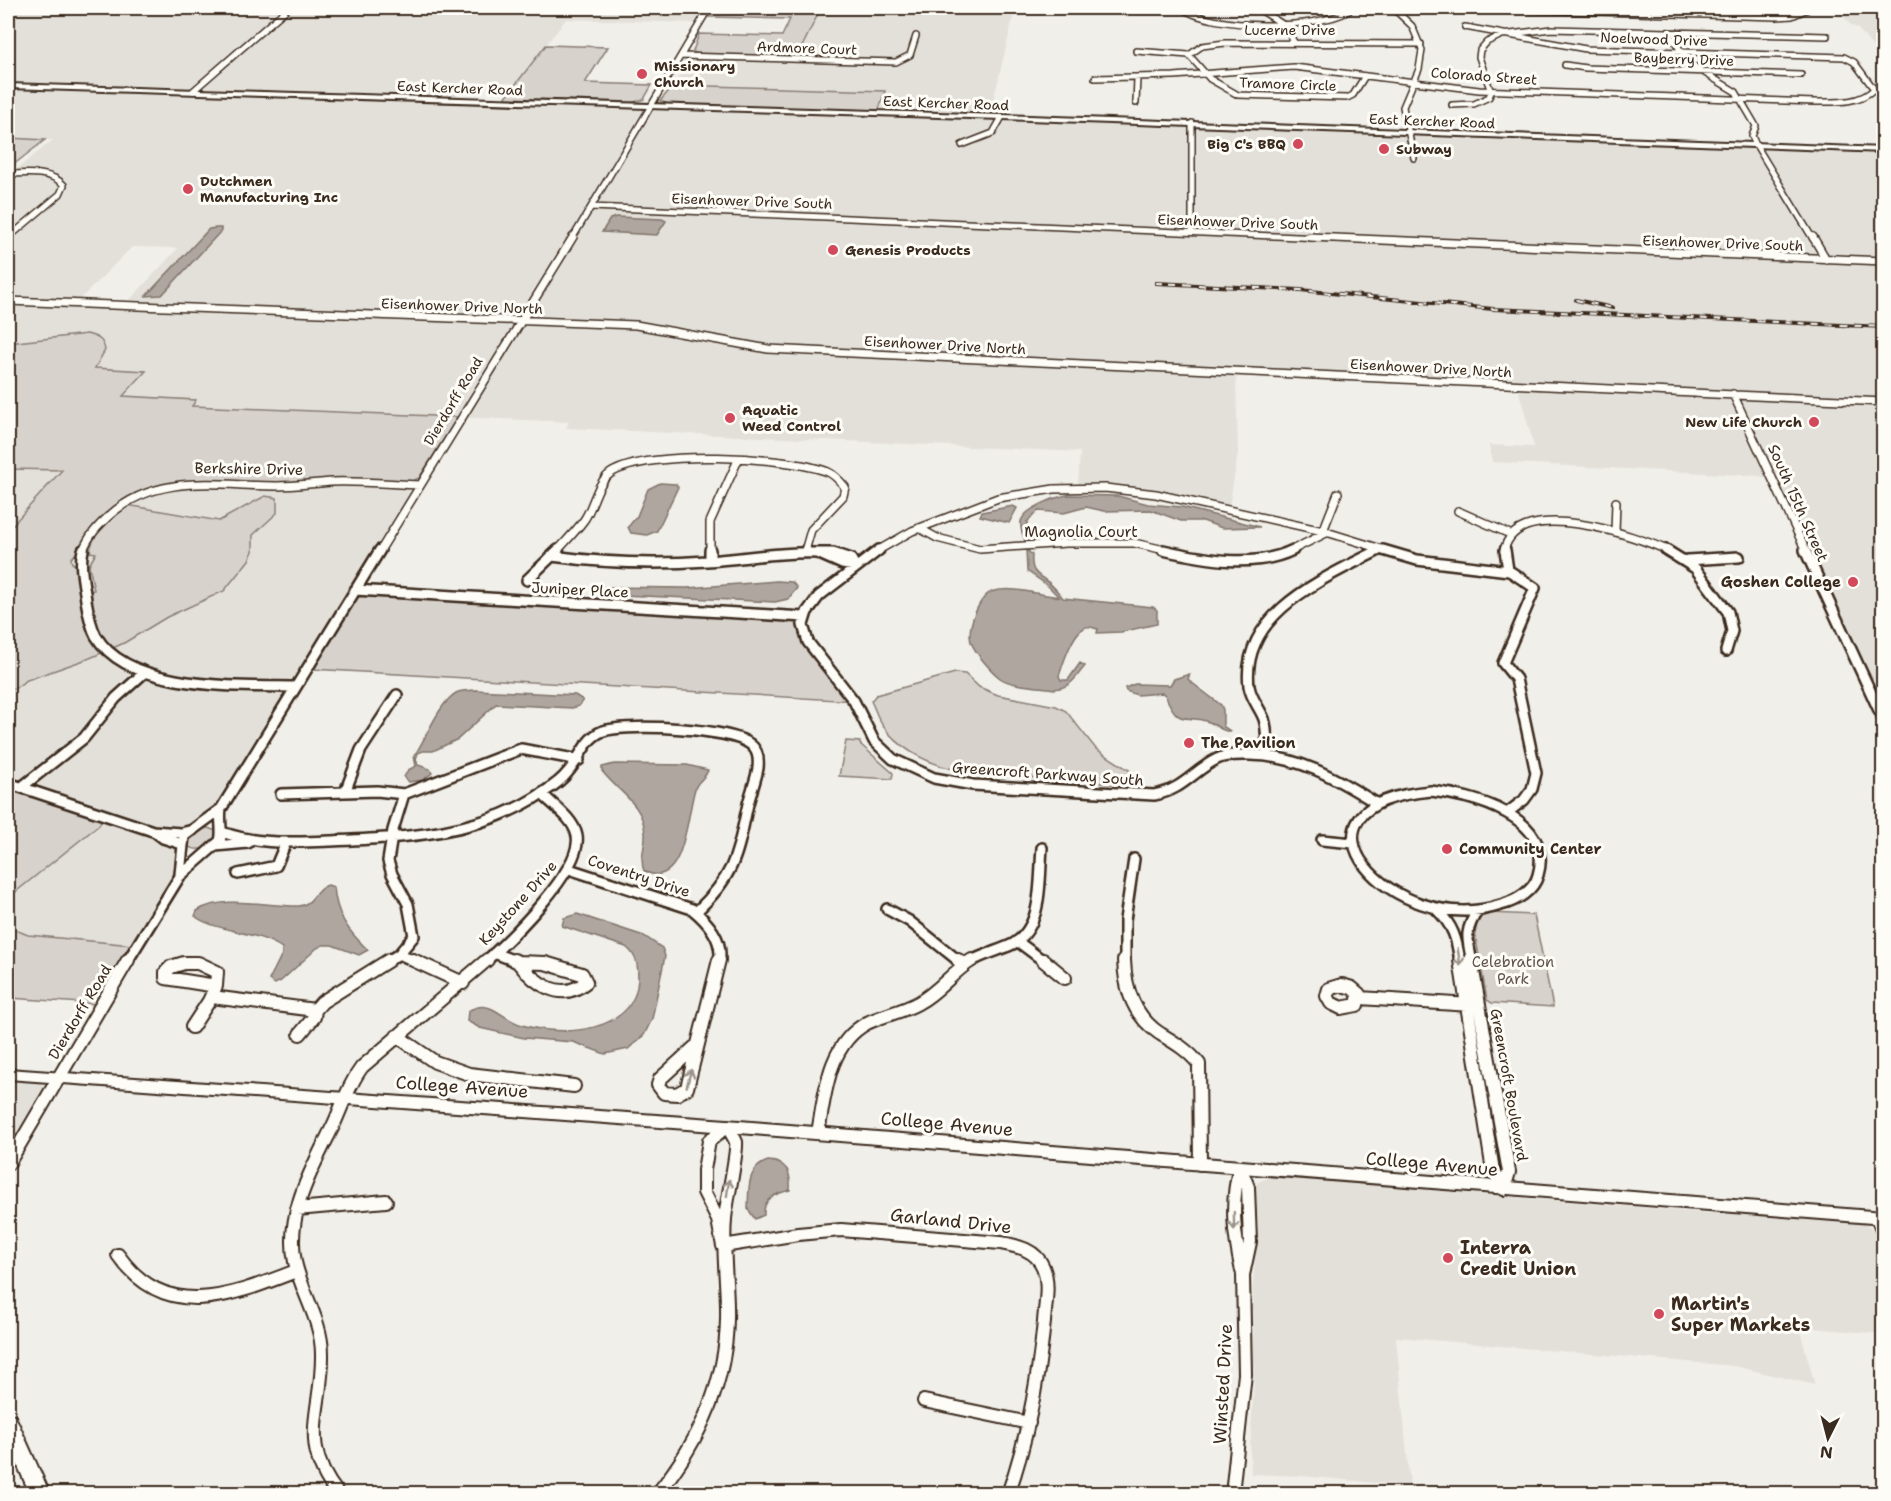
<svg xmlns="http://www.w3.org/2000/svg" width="1891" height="1501" font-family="'Shantell Sans',sans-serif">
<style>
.built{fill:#e3e0da}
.green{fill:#d7d2cc;stroke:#897e75;stroke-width:1.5}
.water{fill:#aea69f;stroke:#80746b;stroke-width:1.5}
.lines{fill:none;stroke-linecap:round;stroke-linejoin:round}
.minor-far3-casing{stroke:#3b2a1e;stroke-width:8}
.minor-far2-casing{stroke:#3b2a1e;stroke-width:10}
.minor-far1-casing{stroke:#3b2a1e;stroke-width:14}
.minor-casing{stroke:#3b2a1e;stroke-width:16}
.major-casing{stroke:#3b2a1e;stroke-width:4}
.highway-casing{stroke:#3b2a1e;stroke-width:4}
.minor-far3{stroke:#fdfcf7;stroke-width:5}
.minor-far2{stroke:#fdfcf7;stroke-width:7}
.minor-far1{stroke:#fdfcf7;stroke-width:9}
.minor{stroke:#fdfcf7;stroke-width:12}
.major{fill:#fdfcf7;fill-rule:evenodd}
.highway{fill:#fdfcf7;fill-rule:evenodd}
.rail-casing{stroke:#3b2a1e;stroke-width:4}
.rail{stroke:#fdfcf7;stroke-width:2;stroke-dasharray:7;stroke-linecap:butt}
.oneway{stroke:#9c938a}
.poi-dot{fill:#d1495b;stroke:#fdfcf7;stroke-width:2}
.labels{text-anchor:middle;stroke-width:6;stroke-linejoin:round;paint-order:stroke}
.far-street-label{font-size:14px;fill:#3b2a1e;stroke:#fdfcf7}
.far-poi-label{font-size:14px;font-weight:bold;fill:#3b2a1e;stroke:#fdfcf7;text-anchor:start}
.street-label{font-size:15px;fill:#3b2a1e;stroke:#fdfcf7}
.poi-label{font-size:15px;font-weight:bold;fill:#3b2a1e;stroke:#fdfcf7;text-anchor:start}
.park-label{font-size:15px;fill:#62544a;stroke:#fdfcf7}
.near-street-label{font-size:18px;fill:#3b2a1e;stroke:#fdfcf7}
.near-poi-label{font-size:18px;font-weight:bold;fill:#3b2a1e;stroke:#fdfcf7;text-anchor:start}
</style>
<rect width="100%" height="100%" fill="#f1efea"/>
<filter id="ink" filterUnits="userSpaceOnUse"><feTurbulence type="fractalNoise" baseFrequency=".0167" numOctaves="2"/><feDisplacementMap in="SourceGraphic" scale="12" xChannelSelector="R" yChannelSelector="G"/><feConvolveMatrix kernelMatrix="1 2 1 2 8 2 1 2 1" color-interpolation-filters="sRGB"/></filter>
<g filter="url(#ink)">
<path class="built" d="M 8,8 L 707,8 L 696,23 L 566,19 L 517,83 L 468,82 L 456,96 L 8,82 Z
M 1835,8 L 1883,8 L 1883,59 L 1858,29 L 1852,26 Z
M 820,10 L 1014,14 L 990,114 L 878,112 L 884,91 L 674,85 L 687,61 L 690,60 L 795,63 Z
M 8,87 L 1016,120 L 1879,152 L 1884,158 L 1883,679 L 1865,679 L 1778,481 L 1760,476 L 1492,462 L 1489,445 L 1534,447 L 1516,381 L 776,347 L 738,343 L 671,326 L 635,322 L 127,303 L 178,248 L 132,247 L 78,301 L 8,298 L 8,176 L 53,140 L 8,138 Z
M 8,301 L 636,325 L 732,344 L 1236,373 L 1238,453 L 1229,508 L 1078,486 L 1080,452 L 566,428 L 569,422 L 191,406 L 195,401 L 122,396 L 95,368 L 87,334 L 8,343 Z
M 8,469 L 63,470 L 49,486 L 153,492 L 179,486 L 329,484 L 404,487 L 411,492 L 217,807 L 188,833 L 180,876 L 137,937 L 96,1004 L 9,998 L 8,995 Z
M 8,1079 L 38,1081 L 44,1087 L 9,1146 L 8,1160 Z
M 1270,1177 L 1705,1213 L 1744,1213 L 1863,1223 L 1874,1231 L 1883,1256 L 1883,1334 L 1799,1327 L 1815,1385 L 1734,1366 L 1396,1337 L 1410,1486 L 1301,1476 L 1251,1474 L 1250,1450 L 1254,1380 L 1253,1285 L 1256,1245 L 1254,1188 L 1258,1182 Z"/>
<path class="green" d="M 714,8 L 820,10 L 797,57 L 696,54 L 693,51 L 699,34 L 782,36 L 790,19 L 709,17 Z
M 546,45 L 608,47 L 585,83 L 652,85 L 644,99 L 628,104 L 505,98 Z
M 674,85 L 885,91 L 878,112 L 671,105 L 660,101 Z
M 8,138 L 45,140 L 8,169 Z
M 87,334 C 98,337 103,339 105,350 L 95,368 L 146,371 L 123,396 L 196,400 L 192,406 L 458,417 L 419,478 L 412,481 C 363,485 305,486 256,483 C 210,481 173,475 130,496 C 112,506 95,523 84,540 C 79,546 78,554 71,558 L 72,563 L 77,566 L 87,592 L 94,590 L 89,565 L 96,553 L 90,552 C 91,535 114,515 127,505 L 219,521 L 265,496 L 277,498 L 277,513 L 253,535 L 253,551 L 249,560 L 224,591 L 167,617 L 124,643 L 90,658 L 27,680 L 8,693 L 8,530 L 62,470 L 8,469 L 8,343 Z
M 359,595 L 788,618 C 806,625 841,683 854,701 L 312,669 Z
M 955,673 L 965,674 L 979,687 L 998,695 L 1056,706 L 1066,711 L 1096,749 L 1143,779 L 1143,784 C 1113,786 1081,781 1051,779 C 994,775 921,778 883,726 C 878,719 875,709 871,701 L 876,695 Z
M 846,741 L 860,742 L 860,744 L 893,773 L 892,779 L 839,776 Z
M 8,787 L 102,819 L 99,825 L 8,898 Z
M 208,828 L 216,831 L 219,836 C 209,845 200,855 186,845 L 186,838 L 198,830 Z
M 1491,913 L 1534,915 L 1553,1007 L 1492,1003 L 1487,1000 L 1475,934 L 1478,918 Z
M 8,927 L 28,935 L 132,945 L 96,1004 L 10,998 L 8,994 Z"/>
<path class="water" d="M 616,217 L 662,219 L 666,221 L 657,235 L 602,232 L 610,219 Z
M 216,228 L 221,228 L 221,231 L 162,295 L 146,296 L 209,229 Z
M 660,483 L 676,484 L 678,487 L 657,531 L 647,535 L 631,533 L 628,527 L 637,516 L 648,489 Z
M 1067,495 L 1118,496 L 1148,504 L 1182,507 L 1260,527 L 1222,528 L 1203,521 L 1181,521 L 1151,510 L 1104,511 L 1086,507 L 1064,513 L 1038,511 L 1027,522 L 1029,541 L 1025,541 C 1023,536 1020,527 1021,522 C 1023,509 1056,497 1067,495 Z
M 1013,506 L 1017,508 L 1009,523 L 980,516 L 982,512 Z
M 1026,549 L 1032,555 C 1031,570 1034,572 1045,580 C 1052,584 1058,592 1063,598 L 1153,607 L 1157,610 L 1157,624 L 1121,632 L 1097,633 L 1098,629 C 1093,628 1088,625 1084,628 C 1072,634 1063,663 1059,676 L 1061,680 L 1068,680 L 1080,663 L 1085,666 C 1075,678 1071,688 1054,689 C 1039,686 1013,687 1000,678 C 991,671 975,653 971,642 C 967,627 979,595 994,591 C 1013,586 1040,595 1059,597 L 1047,585 L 1027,571 Z
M 777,581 L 792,582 L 797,588 L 788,599 L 775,602 L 599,594 L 594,592 L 594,590 L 603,587 L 687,588 Z
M 1190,674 L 1188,679 L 1191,682 L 1221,705 L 1223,710 L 1223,726 L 1230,731 C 1221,732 1218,725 1209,722 C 1183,713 1180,729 1165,695 L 1162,693 L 1137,695 L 1126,691 L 1125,688 L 1135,684 L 1170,685 L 1174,679 Z
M 475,690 L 575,695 L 583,700 L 579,706 L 572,708 L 496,704 L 458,739 L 433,751 L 423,751 L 418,753 L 416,759 L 418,765 L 430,769 L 432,773 L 423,780 L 409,782 L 404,777 L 408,770 L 416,766 L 414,756 C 425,741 438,704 456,693 C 462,690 469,691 475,690 Z
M 614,764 L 687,765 L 708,770 C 706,778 697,781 695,789 C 687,813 685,892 644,871 C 639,858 646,846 645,833 C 643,803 618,792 602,771 L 602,767 Z
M 328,885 L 334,887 C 336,915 348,931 368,950 L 359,955 L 332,945 L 323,945 L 317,948 L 281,981 L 275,984 L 269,980 L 282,954 L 282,948 C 258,931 212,931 195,916 L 197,911 C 223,894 269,907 299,906 C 313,905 315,888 328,885 Z
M 577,914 L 644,936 L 662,948 L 665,956 L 652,1019 L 644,1035 L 628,1049 L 605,1054 L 573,1042 L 524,1038 L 480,1028 L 467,1021 L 468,1011 C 475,1007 483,1005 490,1008 C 502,1013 510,1022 522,1025 C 562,1037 635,1034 638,979 C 638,965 637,956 626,947 L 562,926 L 564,918 Z
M 768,1161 C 788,1162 791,1173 790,1190 C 775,1194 763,1198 764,1215 L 755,1219 L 748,1209 C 749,1190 746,1168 768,1161 Z"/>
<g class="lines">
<g class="minor-far3-casing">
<path id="minor-far3" d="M 1181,8 C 1213,30 1315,30 1349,11 L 1348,8
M 1257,8 L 1284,25 L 1294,42
M 1393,8 L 1412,26 L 1422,50 L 1419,69 L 1403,107 L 1414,158
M 1451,8 L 1777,17 L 1792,16 L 1810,8
M 1668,32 L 1690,64 L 1736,92 L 1756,126 L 1752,136 L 1756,145 L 1813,239
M 1136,51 L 1189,55
M 681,56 L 896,62 L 910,55 L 916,36
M 1565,65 L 1586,68 L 1801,75
M 1365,76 L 1353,95 L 1347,98 L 1238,95 L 1210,79 L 1189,55 L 1202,46 L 1225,43 L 1421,44
M 1095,78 L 1174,76 L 1294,67 L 1479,90 L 1815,102 C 1835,102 1859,104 1874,89 L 1854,62 L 1844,57 L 1586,49 L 1465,27
M 193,91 L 288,8
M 1136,103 L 1137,78
M 1452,105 L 1474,104 L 1489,97 L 1491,92 L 1479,57 L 1480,50 L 1487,42 L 1502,35 L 1551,29 L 1827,36
M 1192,123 L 1192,232
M 962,145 L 993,133 L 1002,117
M 8,174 C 27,174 50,170 64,185 L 60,194 L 8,238
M 591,207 L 1346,239
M 572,239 L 709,8"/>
</g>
<g class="minor-far2-casing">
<path id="minor-far2" d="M 1310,237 L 1884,261
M 1813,237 L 1826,259
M 8,301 L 636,325 L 768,349 L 1884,402
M 1733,394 L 1806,551
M 1458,511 L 1512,535
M 919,528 L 937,538 L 980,549 L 1066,543 L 1134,543 L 1169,551
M 1323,531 L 1338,493
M 1615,532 L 1616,502
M 83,551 C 88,536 99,525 110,515 C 158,472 219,486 277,486 C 296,486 314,483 332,482 C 362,481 391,484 420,485
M 380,551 L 573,237
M 557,551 C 566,541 576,531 584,520 C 594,506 596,483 611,473 C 648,449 787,456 828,472 C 835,475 840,481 845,487 L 843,496 L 811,530 L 805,551
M 710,551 L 710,522 L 738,460
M 877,551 L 912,531 L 998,498 L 1054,489 L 1105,488 L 1156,494 L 1323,531 L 1388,551
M 1290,551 L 1328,532
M 1377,551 L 1379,550
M 1504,551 C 1516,494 1637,536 1669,551"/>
</g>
<g class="minor-far1-casing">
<path id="minor-far1" d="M 83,550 C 79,566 84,584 86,600 C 88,612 90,625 96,636 C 128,691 239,686 295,687
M 710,550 L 710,560
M 879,550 L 819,596 L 807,612 L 803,625 L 808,642 L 854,701 L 874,741 L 893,759 L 934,778 L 973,785 L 1154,795 C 1183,790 1193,771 1217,759 C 1227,754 1238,755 1249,755 C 1297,755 1336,778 1376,803
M 1163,550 C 1203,559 1254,569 1293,550
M 1383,550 L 1417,560 L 1509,571
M 1505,550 L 1508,570 L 1535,588 L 1503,663 L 1516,679 L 1536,773 L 1532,789 L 1524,800 L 1507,813
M 1666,550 L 1695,568 L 1728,612 L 1732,631 L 1726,651
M 1805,550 L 1884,721
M 805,552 L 806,550
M 817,553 L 833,553 L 851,559 L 855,566 L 842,564 Z
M 552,556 C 604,563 655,565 707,561 C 744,559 781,551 817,553
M 1687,560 L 1739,557
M 527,580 L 558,550
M 355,590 L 804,617
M 1267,756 C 1266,744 1268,731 1264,719 C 1260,708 1251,699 1249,686 C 1240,612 1326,578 1379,550
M 8,783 L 153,831 L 181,833 L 193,830
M 23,786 L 84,738 L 116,698 L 145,672
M 1431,791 C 1472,795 1555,817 1538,875 C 1534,891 1516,901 1501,905 C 1393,940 1270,805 1431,791 Z
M 345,792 L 361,750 L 397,695
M 281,794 L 377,791 L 404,794
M 155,832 L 163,838 L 182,844
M 222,832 C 257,845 293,842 330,841 C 403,838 481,835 544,792 C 552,787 562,780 568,772 C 581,758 586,734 607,730 C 633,724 729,728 750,744 C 758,750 759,758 758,768 C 756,780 751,792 748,804 C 737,854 736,874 697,911
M 1322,840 L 1353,843
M 215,846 L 248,843
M 569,869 L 692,909 C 708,922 724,941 719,962
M 180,874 L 184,836 L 221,809
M 238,874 L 276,866 L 286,842
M 887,909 L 909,921 L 960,962
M 1436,909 C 1453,925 1457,939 1460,962
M 1017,941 L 1045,962
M 494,953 L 518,962
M 399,954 L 416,962
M 127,962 L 180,876 L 220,841 C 223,833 219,819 221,809 L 380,550
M 386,962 L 399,954 L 414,936 L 408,904 L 392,874 L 388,861 L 393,830 L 404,794 L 521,749 L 579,760
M 485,962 C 509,940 583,869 577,836 C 574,819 554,806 542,794
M 970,962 C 983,954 999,951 1013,944 C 1044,926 1039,879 1042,848
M 1125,962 L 1125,920 L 1134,859
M 1472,962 C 1467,938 1464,931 1478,910"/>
</g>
<g class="minor-casing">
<path id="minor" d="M 413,960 L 463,983
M 514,960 L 518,962
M 958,960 L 964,965
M 1043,960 L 1065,978
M 1124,960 C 1125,990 1134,1016 1159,1033 C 1174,1042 1188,1050 1199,1064 L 1200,1164
M 1460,960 L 1493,1171 L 1504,1189
M 1471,960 L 1509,1172 L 1504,1189
M 518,962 L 545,963 L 582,974 L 586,982 C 561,1003 535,984 518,962 Z
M 184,963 L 198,963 L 217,972 L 216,986 L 166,978 L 166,972 L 171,967 Z
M 1342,985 L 1352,988 L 1359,994 L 1357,1005 L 1341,1008 L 1331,1003 L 1327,996 L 1329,989 Z
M 212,997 L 315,1010
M 1360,998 L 1471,1005
M 192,1027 L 209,1001 L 216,986
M 300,1034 L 314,1017 L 315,1010 L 322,1002 L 389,960
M 397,1036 L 435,1062 L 469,1074 L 574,1086
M 695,1047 L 660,1079 L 658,1085 L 664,1093 L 677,1094 L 687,1088 L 719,960
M 818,1133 C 825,1094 828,1044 867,1023 C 883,1015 902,1012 918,1003 C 939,992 952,972 972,960
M 8,1164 L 128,960
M 1240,1167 C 1230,1202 1234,1236 1242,1271
M 297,1209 L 386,1201
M 1877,1218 L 1884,1234
M 723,1246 L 798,1234 L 841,1230 L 1001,1243 C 1018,1246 1036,1250 1043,1267 C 1050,1284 1045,1305 1044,1322 C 1038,1381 1028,1438 1008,1494
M 118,1255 C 166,1323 231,1296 296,1271
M 924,1401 L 1029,1423
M 338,1494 C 297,1443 323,1411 322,1354 C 322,1321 302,1294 295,1262 C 285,1213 313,1167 334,1124 C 343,1104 349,1084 362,1067 L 487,960
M 657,1494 C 698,1443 726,1386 727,1319 C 728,1286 722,1253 725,1219 C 726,1204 738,1151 736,1142 C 734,1137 730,1131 727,1126 L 709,1141 L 704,1170 L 704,1192 L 718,1220 L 723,1246
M 1232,1494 L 1245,1374 L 1243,1275 L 1250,1242 L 1248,1187 L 1240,1167"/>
</g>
<g class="major-casing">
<path id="major" d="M 8,84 L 1002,115 L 1884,148 L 1884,152 L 1002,119 L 8,88 Z
M 8,1069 L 727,1120 L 1884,1212 L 1884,1224 L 727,1132 L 8,1079 Z"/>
</g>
<g class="highway-casing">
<path id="highway" d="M 8,1413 L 15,1416 L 50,1494 L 30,1494 L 8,1443 Z"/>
</g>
<use href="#minor-far3" class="minor-far3"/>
<use href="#minor-far2" class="minor-far2"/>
<use href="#minor-far1" class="minor-far1"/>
<use href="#minor" class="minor"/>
<use href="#major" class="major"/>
<use href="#highway" class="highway"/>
<g class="rail-casing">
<path id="rail" d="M 1156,283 L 1300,290 L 1493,309 L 1884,327
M 1576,300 L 1613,308"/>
</g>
<use href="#rail" class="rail"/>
</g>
<defs><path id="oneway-shaft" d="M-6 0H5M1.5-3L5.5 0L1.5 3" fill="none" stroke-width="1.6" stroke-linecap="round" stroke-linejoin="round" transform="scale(1.5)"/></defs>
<g class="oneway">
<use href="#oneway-shaft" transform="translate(1459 957) rotate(81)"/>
<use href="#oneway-shaft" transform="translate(689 1078) rotate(-75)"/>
<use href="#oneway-shaft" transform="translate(728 1188) rotate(-82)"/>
<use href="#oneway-shaft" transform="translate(1234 1221) rotate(89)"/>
</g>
</g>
<g class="poi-dot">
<circle cx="642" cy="74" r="6"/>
<circle cx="1298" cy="144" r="6"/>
<circle cx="1384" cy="149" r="6"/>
<circle cx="188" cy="189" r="6"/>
<circle cx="833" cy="250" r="6"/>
<circle cx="730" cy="418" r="6"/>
<circle cx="1814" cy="422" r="6"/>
<circle cx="1853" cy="582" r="6"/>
<circle cx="1189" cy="743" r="6"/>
<circle cx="1447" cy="849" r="6"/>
<circle cx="1448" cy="1258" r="6"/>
<circle cx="1659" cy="1314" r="6"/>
</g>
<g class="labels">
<g class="far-street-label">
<text x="1290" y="35">Lucerne Drive</text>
<text transform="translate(1654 39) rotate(2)" y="5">Noelwood Drive</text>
<text transform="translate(807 48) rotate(2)" y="5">Ardmore Court</text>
<text transform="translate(1684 59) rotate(2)" y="5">Bayberry Drive</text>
<text transform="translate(1484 76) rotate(4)" y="5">Colorado Street</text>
<text transform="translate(1288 84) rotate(2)" y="5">Tramore Circle</text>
<text transform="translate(460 88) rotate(2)" y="5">East Kercher Road</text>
<text transform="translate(946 103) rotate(2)" y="5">East Kercher Road</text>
<text transform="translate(1432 121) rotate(2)" y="5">East Kercher Road</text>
<text transform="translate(752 201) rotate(2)" y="5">Eisenhower Drive South</text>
<text transform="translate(1238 222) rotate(2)" y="5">Eisenhower Drive South</text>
<text transform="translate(1723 243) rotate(2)" y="5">Eisenhower Drive South</text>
<text transform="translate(462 306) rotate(2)" y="5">Eisenhower Drive North</text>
<text transform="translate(945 345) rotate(3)" y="5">Eisenhower Drive North</text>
<text transform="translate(1431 368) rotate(3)" y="5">Eisenhower Drive North</text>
<text transform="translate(453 401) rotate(-59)" y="5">Dierdorff Road</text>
</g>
<g class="far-poi-label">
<text x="654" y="71">Missionary<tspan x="654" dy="16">Church</tspan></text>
<text x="1286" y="149" text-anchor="end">Big C's BBQ</text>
<text x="1396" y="154">Subway</text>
<text x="200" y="186">Dutchmen<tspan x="200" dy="16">Manufacturing Inc</tspan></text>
<text x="845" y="255">Genesis Products</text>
<text x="742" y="415">Aquatic<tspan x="742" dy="16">Weed Control</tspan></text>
<text x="1802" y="427" text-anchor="end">New Life Church</text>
</g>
<g class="street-label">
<text transform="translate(249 469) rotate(1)" y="5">Berkshire Drive</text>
<text transform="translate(1798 503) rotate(66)" y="5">South 15th Street</text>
<text x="1081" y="537">Magnolia Court</text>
<text transform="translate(580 590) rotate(3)" y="5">Juniper Place</text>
<text transform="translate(1048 774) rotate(4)" y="5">Greencroft Parkway South</text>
<text transform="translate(639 876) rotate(18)" y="5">Coventry Drive</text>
<text transform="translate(518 903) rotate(-48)" y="5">Keystone Drive</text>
<text transform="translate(80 1012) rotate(-59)" y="5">Dierdorff Road</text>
<text transform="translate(1509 1085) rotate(80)" y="5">Greencroft Boulevard</text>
</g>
<g class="poi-label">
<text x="1841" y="587" text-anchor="end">Goshen College</text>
<text x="1201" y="748">The Pavilion</text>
<text x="1459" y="854">Community Center</text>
</g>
<g class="park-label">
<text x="1513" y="967">Celebration<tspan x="1513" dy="17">Park</tspan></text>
</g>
<g class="near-street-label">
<text transform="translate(462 1087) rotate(4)" y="6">College Avenue</text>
<text transform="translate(947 1124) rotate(5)" y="6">College Avenue</text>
<text transform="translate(1432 1164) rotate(5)" y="6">College Avenue</text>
<text transform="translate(951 1221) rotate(6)" y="6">Garland Drive</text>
<text transform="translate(1223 1384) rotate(-87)" y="6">Winsted Drive</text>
</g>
<g class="near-poi-label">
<text x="1460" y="1254">Interra<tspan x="1460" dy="21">Credit Union</tspan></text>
<text x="1671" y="1310">Martin's<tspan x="1671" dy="21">Super Markets</tspan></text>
</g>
</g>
<rect width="1891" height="1501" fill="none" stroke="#fdfcf7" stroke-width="30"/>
<rect x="15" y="15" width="1861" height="1471" fill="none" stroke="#3b2a1e" stroke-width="2" filter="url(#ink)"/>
<g transform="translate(1828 1438) rotate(186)" stroke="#fdfcf7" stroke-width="4.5" paint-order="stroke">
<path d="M0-4.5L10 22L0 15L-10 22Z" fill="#3b2a1e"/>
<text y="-9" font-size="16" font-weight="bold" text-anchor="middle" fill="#3b2a1e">N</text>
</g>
</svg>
